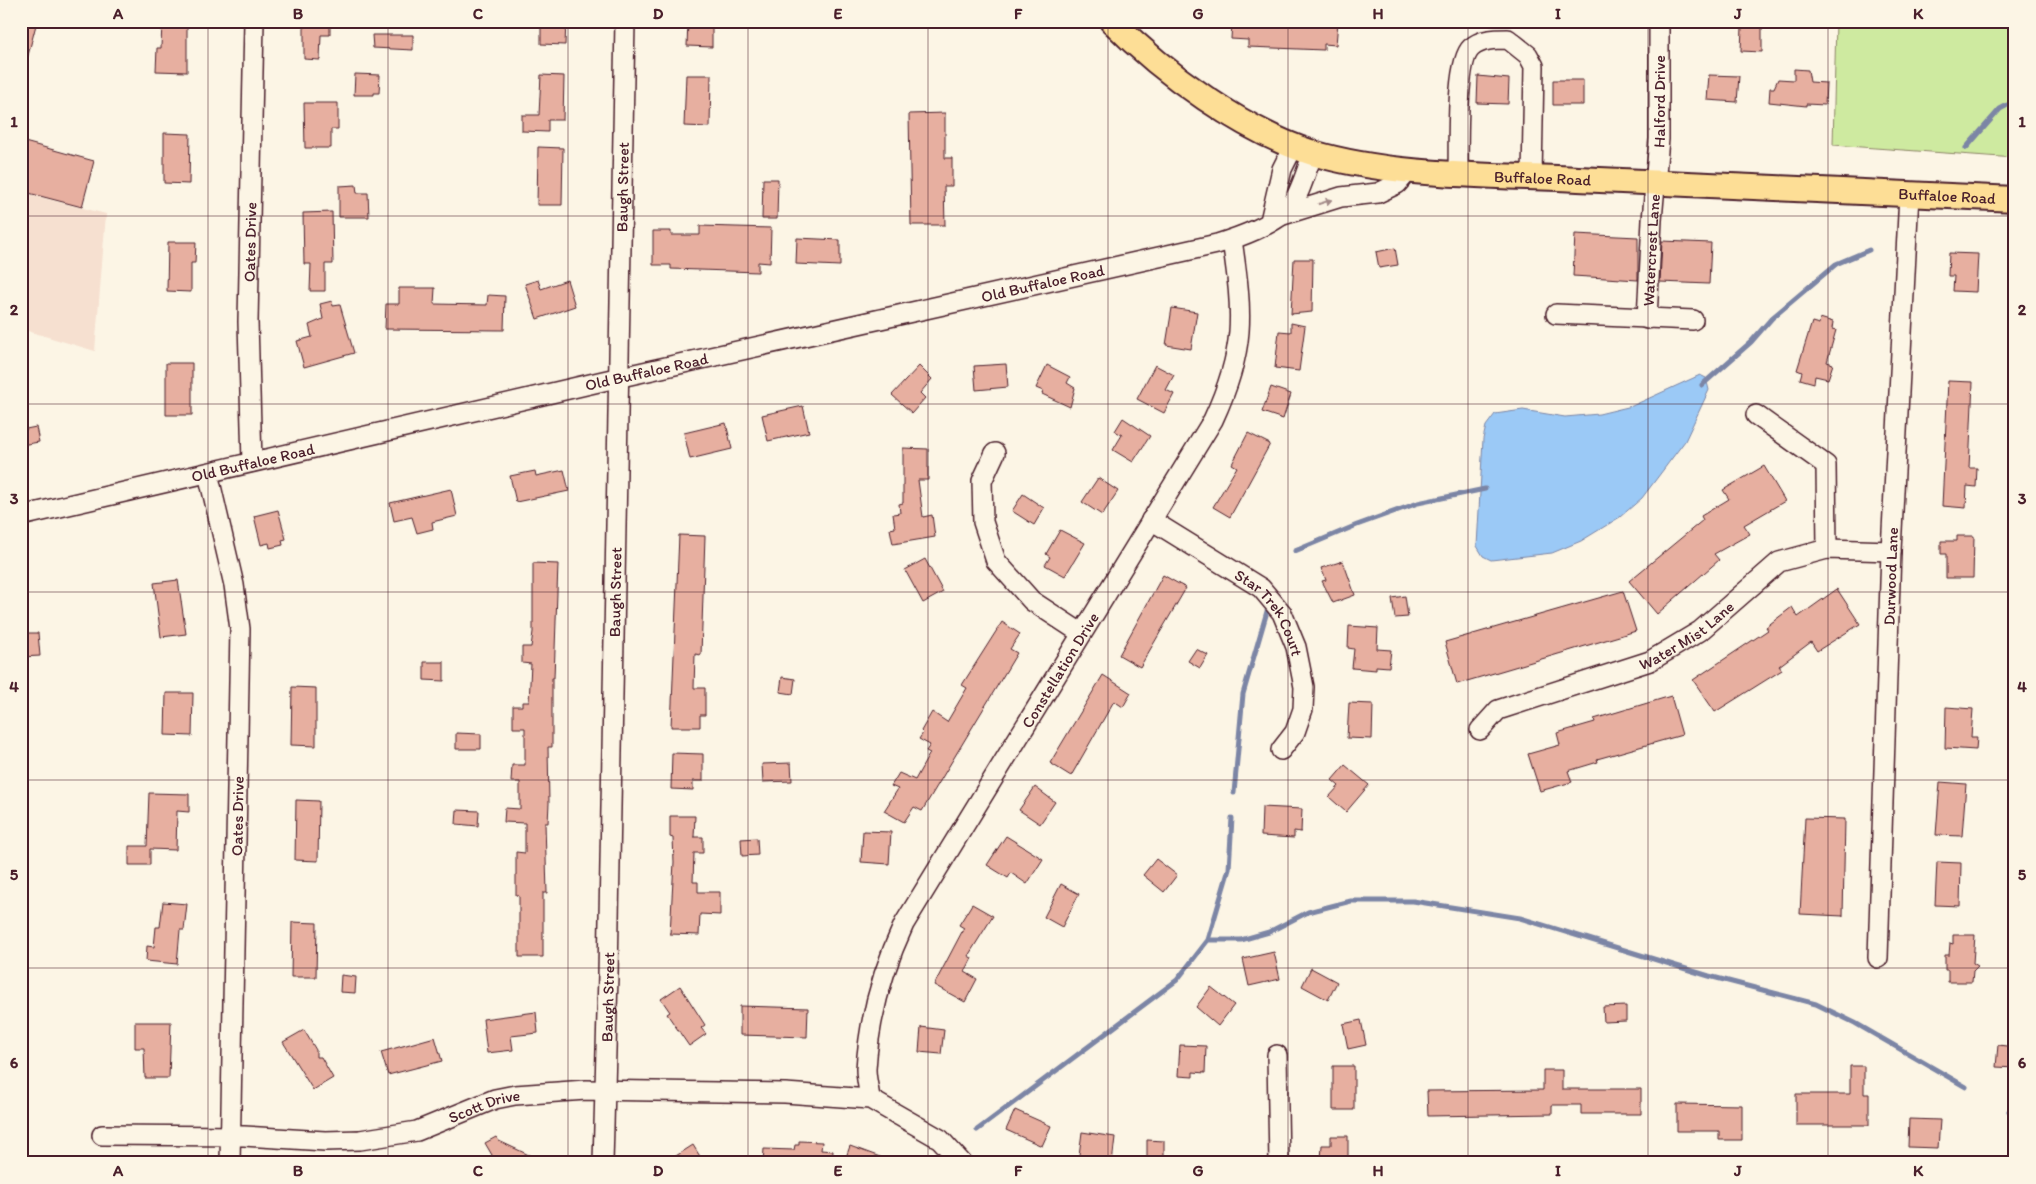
<svg xmlns="http://www.w3.org/2000/svg" width="2036" height="1184" font-family="Itim,sans-serif">
<style>
.built{fill:#f6e0d0}
.green{fill:#ceeaa0;stroke:#8c8466}
.water{fill:#9bc9f6;stroke:#7b85a5}
.lines{fill:none;stroke-linecap:round;stroke-linejoin:round}
.stream{stroke:#7b85a5;stroke-width:5}
.building{fill:#e7afa0;stroke:#4a1f2b}
.minor-casing{stroke:#4a1f2b;stroke-width:22}
.major-casing{stroke:#4a1f2b;stroke-width:28}
.minor{stroke:#fcf5e5;stroke-width:19}
.major{stroke:#fdde96;stroke-width:24}
.oneway{fill:#a38a88}
.grid{fill:none;stroke:#4a1f2b;stroke-width:1;stroke-opacity:0.55}
.labels{text-anchor:middle;stroke-width:4.5;stroke-linejoin:round;paint-order:stroke}
.street-label{font-size:16px;fill:#4a1f2b;stroke:#fcf5e5}
.neatline{fill:none;stroke:#4a1f2b;stroke-width:2}
.grid-label{font-size:16px;text-anchor:middle;font-weight:bold;fill:#4a1f2b}
</style>
<rect width="100%" height="100%" fill="#fcf5e5"/>
<filter id="ink" filterUnits="userSpaceOnUse"><feTurbulence type="fractalNoise" baseFrequency=".02" numOctaves="2"/><feDisplacementMap in="SourceGraphic" scale="10" xChannelSelector="R" yChannelSelector="G"/><feConvolveMatrix kernelMatrix="1 2 1 2 8 2 1 2 1" color-interpolation-filters="sRGB"/></filter>
<g filter="url(#ink)">
<path class="built" d="M 21,192 L 106,214 L 95,351 L 21,329 Z"/>
<path class="green" d="M 1836,21 L 2015,21 L 2015,158 L 1833,145 Z"/>
<path class="water" d="M 1700,375 L 1706,378 L 1709,390 L 1685,441 L 1642,498 L 1620,517 L 1581,541 L 1552,553 L 1491,560 L 1483,556 L 1477,546 L 1483,439 L 1486,426 L 1495,414 L 1523,410 L 1565,417 L 1599,414 L 1632,406 Z"/>
<g class="lines">
<path class="stream" d="M 1966,148 L 2000,109 L 2015,101
M 1702,385 L 1751,342 L 1772,318 L 1836,264 L 1869,250
M 1295,551 L 1357,525 L 1418,503 L 1485,489
M 1234,793 L 1243,694 L 1268,608
M 1208,940 L 1241,940 L 1269,932 L 1308,912 L 1351,901 L 1413,901 L 1520,918 L 1709,976 L 1816,1004 L 1855,1023 L 1966,1087
M 2009,1111 L 2015,1113
M 977,1130 L 1177,980 L 1208,940 L 1229,869 L 1232,818"/>
</g>
<path class="building" d="M 21,21 L 37,21 L 26,63 L 21,62 Z
M 162,21 L 187,21 L 187,72 L 156,71 L 157,48 L 161,48 Z
M 304,21 L 330,21 L 330,35 L 321,35 L 320,60 L 304,59 Z
M 541,21 L 566,21 L 565,45 L 541,44 Z
M 688,21 L 712,21 L 712,47 L 687,46 Z
M 1232,21 L 1338,21 L 1336,45 L 1324,44 L 1324,50 L 1248,47 L 1248,40 L 1231,39 Z
M 1742,27 L 1762,27 L 1762,52 L 1741,51 Z
M 372,35 L 413,35 L 413,50 L 373,48 Z
M 1794,69 L 1808,70 L 1810,82 L 1826,83 L 1825,105 L 1806,104 L 1806,106 L 1769,102 L 1770,88 L 1774,88 L 1778,79 L 1794,80 Z
M 355,74 L 380,75 L 379,93 L 374,93 L 374,95 L 354,95 Z
M 541,75 L 564,76 L 563,120 L 548,120 L 548,132 L 522,131 L 522,115 L 539,115 Z
M 686,75 L 711,75 L 710,127 L 684,126 Z
M 1709,75 L 1739,76 L 1737,102 L 1707,100 Z
M 1478,76 L 1509,79 L 1508,104 L 1477,103 Z
M 1553,80 L 1583,80 L 1583,105 L 1553,105 Z
M 304,103 L 338,103 L 338,129 L 331,129 L 331,148 L 305,148 Z
M 945,113 L 945,158 L 952,158 L 952,186 L 944,186 L 945,225 L 911,225 L 909,114 Z
M 164,133 L 190,134 L 189,184 L 164,183 Z
M 21,141 L 94,161 L 82,207 L 21,191 Z
M 538,147 L 563,148 L 562,205 L 537,205 Z
M 763,179 L 778,179 L 777,219 L 762,219 Z
M 356,185 L 357,193 L 368,193 L 369,217 L 339,217 L 339,186 Z
M 332,212 L 333,264 L 325,264 L 325,291 L 310,291 L 311,264 L 304,264 L 303,213 Z
M 700,226 L 771,228 L 770,263 L 758,262 L 758,272 L 671,269 L 671,265 L 653,265 L 653,231 L 671,231 L 671,235 L 700,235 Z
M 1575,234 L 1638,237 L 1638,280 L 1573,276 Z
M 797,238 L 840,240 L 840,266 L 796,264 Z
M 1662,241 L 1711,243 L 1709,284 L 1660,282 Z
M 168,242 L 196,242 L 195,263 L 191,263 L 191,292 L 167,291 Z
M 1395,248 L 1398,265 L 1379,268 L 1376,252 Z
M 1949,253 L 1978,254 L 1976,292 L 1953,291 L 1954,276 L 1948,276 Z
M 1294,259 L 1313,259 L 1312,312 L 1291,314 Z
M 538,280 L 541,289 L 567,280 L 575,306 L 537,319 L 525,284 Z
M 399,288 L 435,288 L 434,304 L 487,305 L 488,295 L 505,296 L 504,330 L 385,329 L 386,304 L 399,304 Z
M 332,301 L 333,306 L 340,305 L 354,353 L 304,367 L 297,341 L 312,337 L 309,325 L 323,319 L 320,304 Z
M 1172,308 L 1197,312 L 1191,349 L 1166,345 Z
M 1820,318 L 1833,322 L 1832,329 L 1836,330 L 1827,362 L 1833,364 L 1828,379 L 1815,376 L 1814,383 L 1800,379 L 1802,372 L 1797,370 L 1812,322 L 1819,324 Z
M 1291,323 L 1305,326 L 1299,371 L 1275,368 L 1279,331 L 1291,332 Z
M 166,363 L 192,363 L 192,415 L 166,415 Z
M 1006,364 L 1008,387 L 976,390 L 974,366 Z
M 1047,365 L 1070,377 L 1067,383 L 1075,388 L 1070,407 L 1042,394 L 1043,391 L 1036,388 Z
M 1155,365 L 1174,375 L 1166,390 L 1174,394 L 1164,413 L 1137,399 Z
M 919,366 L 932,379 L 920,393 L 925,398 L 912,413 L 892,395 Z
M 1948,381 L 1973,382 L 1969,468 L 1977,468 L 1976,487 L 1967,486 L 1966,508 L 1942,506 Z
M 1271,387 L 1291,394 L 1283,419 L 1262,412 Z
M 803,406 L 809,432 L 768,441 L 762,415 Z
M 1123,418 L 1150,436 L 1133,462 L 1113,450 L 1122,435 L 1115,431 Z
M 726,423 L 732,449 L 690,459 L 684,433 Z
M 36,427 L 39,442 L 21,445 L 21,430 Z
M 1248,433 L 1270,444 L 1230,517 L 1213,507 L 1237,467 L 1232,464 Z
M 903,448 L 928,449 L 928,480 L 918,480 L 923,517 L 932,515 L 935,537 L 893,544 L 890,529 L 895,528 L 893,514 L 900,513 L 899,504 L 903,503 Z
M 1764,466 L 1785,501 L 1744,525 L 1750,534 L 1714,554 L 1719,560 L 1657,614 L 1629,581 L 1703,520 L 1701,516 L 1729,499 L 1723,490 Z
M 564,470 L 569,491 L 516,502 L 510,476 L 535,471 L 536,476 Z
M 1098,478 L 1118,491 L 1102,515 L 1082,502 Z
M 451,489 L 457,516 L 432,522 L 433,529 L 417,533 L 412,517 L 394,521 L 390,503 Z
M 1023,494 L 1044,508 L 1034,525 L 1012,511 Z
M 278,510 L 286,539 L 282,540 L 283,545 L 270,548 L 269,543 L 261,545 L 254,516 Z
M 1060,530 L 1085,543 L 1065,576 L 1045,565 L 1050,557 L 1046,554 Z
M 679,535 L 705,536 L 701,655 L 695,654 L 694,688 L 705,688 L 705,715 L 700,715 L 700,727 L 671,727 Z
M 1957,536 L 1974,536 L 1973,578 L 1946,578 L 1946,554 L 1941,554 L 1941,541 L 1957,541 Z
M 925,559 L 943,592 L 923,603 L 905,570 Z
M 1343,561 L 1355,595 L 1333,603 L 1322,581 L 1326,580 L 1321,568 Z
M 533,563 L 558,564 L 554,678 L 552,678 L 552,747 L 548,747 L 549,803 L 548,823 L 545,823 L 547,893 L 543,893 L 543,957 L 519,957 L 519,896 L 516,895 L 516,852 L 525,853 L 525,823 L 504,822 L 505,808 L 520,809 L 520,782 L 511,782 L 512,765 L 525,765 L 525,728 L 513,728 L 513,706 L 522,706 L 522,702 L 529,702 L 531,664 L 522,663 L 522,647 L 531,647 L 533,632 Z
M 1163,575 L 1186,588 L 1140,667 L 1119,655 Z
M 178,580 L 186,634 L 161,637 L 154,583 Z
M 1837,589 L 1860,624 L 1817,651 L 1811,642 L 1779,666 L 1782,670 L 1715,712 L 1693,680 L 1768,630 L 1766,627 L 1792,607 L 1798,617 Z
M 1623,591 L 1636,631 L 1457,684 L 1445,642 Z
M 1405,596 L 1408,617 L 1395,618 L 1392,598 Z
M 1002,622 L 1020,634 L 1010,649 L 1017,653 L 922,811 L 914,807 L 904,822 L 884,811 L 898,789 L 891,786 L 899,773 L 915,780 L 930,753 L 926,751 L 930,745 L 919,739 L 923,733 L 921,731 L 932,712 L 947,722 L 967,688 L 962,685 Z
M 1349,626 L 1378,628 L 1377,649 L 1391,650 L 1389,667 L 1376,666 L 1376,670 L 1352,668 L 1354,649 L 1348,648 Z
M 21,633 L 38,633 L 40,656 L 21,657 Z
M 1196,649 L 1208,655 L 1200,668 L 1188,661 Z
M 424,662 L 444,662 L 444,681 L 424,680 Z
M 1103,675 L 1131,693 L 1123,707 L 1114,701 L 1071,776 L 1050,763 Z
M 782,677 L 795,679 L 793,694 L 780,692 Z
M 292,687 L 316,688 L 316,746 L 291,745 Z
M 166,693 L 193,693 L 192,736 L 165,735 Z
M 1671,696 L 1682,735 L 1597,759 L 1598,762 L 1568,771 L 1572,782 L 1540,791 L 1528,754 L 1560,745 L 1557,733 L 1595,722 L 1594,719 Z
M 1349,703 L 1373,704 L 1372,739 L 1347,738 Z
M 1946,707 L 1973,709 L 1971,737 L 1977,737 L 1976,750 L 1945,748 Z
M 456,733 L 481,734 L 481,749 L 456,749 Z
M 672,753 L 703,754 L 703,781 L 693,781 L 693,790 L 671,789 Z
M 791,763 L 792,781 L 763,782 L 762,764 Z
M 1345,765 L 1369,785 L 1346,812 L 1329,797 L 1339,786 L 1332,780 Z
M 1940,782 L 1966,784 L 1962,836 L 1936,835 Z
M 1035,787 L 1055,802 L 1040,824 L 1019,810 Z
M 149,793 L 189,794 L 189,812 L 177,811 L 176,850 L 150,849 L 150,865 L 129,865 L 129,846 L 147,846 Z
M 296,800 L 319,801 L 318,861 L 295,860 Z
M 1262,807 L 1302,809 L 1301,832 L 1294,831 L 1294,838 L 1261,836 Z
M 457,810 L 479,811 L 478,826 L 456,824 Z
M 670,816 L 695,816 L 694,837 L 703,837 L 703,853 L 694,853 L 693,882 L 698,882 L 698,892 L 720,892 L 720,915 L 700,914 L 699,935 L 670,934 L 674,862 L 673,838 L 670,837 Z
M 1805,818 L 1845,819 L 1843,916 L 1800,914 Z
M 863,831 L 891,832 L 889,864 L 861,862 Z
M 1006,836 L 1043,859 L 1027,884 L 1011,873 L 1008,878 L 987,865 Z
M 757,838 L 758,855 L 742,856 L 741,839 Z
M 1156,859 L 1177,875 L 1164,892 L 1143,875 Z
M 1937,862 L 1961,863 L 1960,906 L 1935,905 Z
M 1061,884 L 1079,894 L 1062,927 L 1044,917 Z
M 163,902 L 187,904 L 184,930 L 180,930 L 177,964 L 146,961 L 147,946 L 154,947 L 156,927 L 160,927 Z
M 972,904 L 993,916 L 968,956 L 972,958 L 965,972 L 977,979 L 965,1002 L 934,985 L 964,928 L 959,925 Z
M 292,922 L 317,923 L 316,977 L 291,977 Z
M 1953,935 L 1975,935 L 1973,963 L 1978,966 L 1973,971 L 1972,982 L 1948,982 L 1948,970 L 1945,970 L 1945,955 L 1949,955 L 1950,943 L 1953,944 Z
M 1274,952 L 1280,979 L 1249,986 L 1243,959 Z
M 1311,968 L 1337,982 L 1328,1000 L 1302,986 Z
M 341,975 L 356,977 L 355,993 L 340,992 Z
M 680,986 L 705,1025 L 701,1028 L 706,1034 L 689,1046 L 667,1014 L 670,1012 L 661,999 Z
M 1211,987 L 1234,1005 L 1218,1026 L 1196,1007 Z
M 740,1006 L 808,1008 L 807,1037 L 740,1035 Z
M 1626,1006 L 1626,1021 L 1604,1022 L 1603,1007 Z
M 536,1012 L 538,1033 L 511,1036 L 513,1050 L 487,1053 L 483,1019 Z
M 1361,1020 L 1366,1045 L 1348,1049 L 1343,1024 Z
M 135,1022 L 171,1022 L 169,1078 L 145,1078 L 144,1048 L 135,1048 Z
M 921,1027 L 944,1030 L 941,1054 L 919,1052 Z
M 304,1030 L 316,1050 L 316,1057 L 321,1057 L 333,1078 L 313,1090 L 283,1042 Z
M 435,1037 L 442,1061 L 388,1075 L 381,1052 Z
M 1180,1045 L 1206,1046 L 1205,1073 L 1193,1072 L 1193,1077 L 1178,1076 Z
M 1998,1045 L 2015,1047 L 2015,1068 L 1996,1067 Z
M 1333,1066 L 1354,1066 L 1354,1110 L 1333,1110 Z
M 1850,1066 L 1864,1066 L 1864,1094 L 1869,1094 L 1869,1125 L 1796,1125 L 1796,1094 L 1850,1094 Z
M 1543,1070 L 1562,1070 L 1562,1089 L 1641,1089 L 1641,1114 L 1581,1114 L 1581,1105 L 1552,1105 L 1552,1114 L 1428,1116 L 1427,1091 L 1543,1090 Z
M 1677,1104 L 1742,1105 L 1742,1140 L 1719,1140 L 1719,1131 L 1677,1131 Z
M 1015,1110 L 1051,1126 L 1042,1146 L 1006,1130 Z
M 1909,1119 L 1940,1120 L 1938,1148 L 1908,1147 Z
M 1082,1132 L 1115,1137 L 1112,1163 L 1078,1163 Z
M 1331,1136 L 1348,1136 L 1348,1160 L 1321,1160 L 1322,1145 L 1331,1145 Z
M 496,1137 L 499,1141 L 546,1163 L 488,1163 L 492,1155 L 485,1143 Z
M 1147,1140 L 1164,1141 L 1164,1163 L 1147,1163 Z
M 799,1141 L 822,1142 L 821,1150 L 833,1151 L 832,1163 L 763,1163 L 764,1149 L 794,1150 L 795,1145 L 799,1145 Z
M 693,1145 L 704,1163 L 665,1163 Z
M 850,1146 L 891,1161 L 891,1163 L 844,1163 Z"/>
<g class="lines">
<g class="minor-casing">
<g id="minor">
<path d="M 1458,173 C 1459,148 1455,63 1471,48 C 1481,39 1495,39 1508,39 L 1528,55 L 1534,66 L 1532,177"/>
<path d="M 1280,216 L 1341,197 L 1378,193 L 1397,184 L 1410,169"/>
<path d="M 1270,221 L 1282,169 L 1294,145"/>
<path d="M 1556,314 L 1693,320"/>
<path id="s1" d="M 1647,319 L 1652,220 L 1659,139 L 1659,21"/>
<path d="M 1756,415 L 1826,465 L 1827,549"/>
<path d="M 995,453 L 982,481 L 983,522 L 996,561 L 1032,601 L 1081,633"/>
<path id="s2" d="M 252,462 L 248,322 L 254,21"/>
<path d="M 208,473 L 234,585 L 240,629 L 230,1163"/>
<path id="s3" d="M 21,516 L 603,381 L 1217,244 C 1237,238 1277,224 1290,207 C 1301,192 1306,171 1313,153"/>
<path id="s4" d="M 1151,520 L 1261,588 L 1282,613 L 1296,647 L 1304,687 L 1303,709 L 1295,732 L 1281,750"/>
<path id="s5" d="M 1480,730 L 1498,710 L 1650,661 L 1700,631 L 1779,562 L 1827,549 L 1891,551"/>
<path id="s6" d="M 1878,958 L 1891,551 L 1909,194"/>
<path d="M 1277,1055 L 1279,1163"/>
<path id="s7" d="M 870,1099 C 869,1089 866,1079 866,1069 C 869,1019 883,969 904,924 L 1213,420 C 1246,349 1243,315 1232,240"/>
<path id="s8" d="M 102,1135 L 244,1136 L 325,1141 L 360,1140 L 417,1131 L 495,1099 L 515,1095 L 586,1090 L 785,1093 L 870,1099 L 940,1139 L 962,1163"/>
<path id="s9" d="M 603,1163 L 608,975 L 625,21"/>
</g>
</g>
<g class="major-casing">
<g id="major">
<path id="s10" d="M 1112,21 C 1163,73 1243,131 1313,153 C 1392,177 1495,175 1578,179 C 1723,185 1869,191 2015,199"/>
</g>
</g>
<use href="#minor" class="minor"/>
<use href="#major" class="major"/>
</g>
<defs><path id="oneway-solid" d="M-6-.8H1V-3.2L6.5 0L1 3.2V.8H-6Z" transform="scale(1.25)"/></defs>
<use class="oneway" href="#oneway-solid" transform="translate(1325 202) rotate(-17)"/>
</g>
<path class="grid" d="M 208,21 L 208,1163M 388,21 L 388,1163M 568,21 L 568,1163M 748,21 L 748,1163M 928,21 L 928,1163M 1108,21 L 1108,1163M 1288,21 L 1288,1163M 1468,21 L 1468,1163M 1648,21 L 1648,1163M 1828,21 L 1828,1163M 21,216 L 2015,216M 21,404 L 2015,404M 21,592 L 2015,592M 21,780 L 2015,780M 21,968 L 2015,968"/>
<g class="labels">
<g class="street-label">
<text dy="6" stroke="none"><textPath href="#s1" startOffset="218">Halford Drive</textPath></text>
<text dy="6" stroke="none"><textPath href="#s10" startOffset="474">Buffaloe Road</textPath></text>
<text dy="6" stroke="none"><textPath href="#s9" startOffset="976">Baugh Street</textPath></text>
<text dy="6" stroke="none"><textPath href="#s10" startOffset="879">Buffaloe Road</textPath></text>
<text dy="6" stroke="none"><textPath href="#s2" startOffset="220">Oates Drive</textPath></text>
<text dy="6" stroke="none"><textPath href="#s1" startOffset="69">Watercrest Lane</textPath></text>
<text dy="6" stroke="none"><textPath href="#s3" startOffset="1048">Old Buffaloe Road</textPath></text>
<text dy="6" stroke="none"><textPath href="#s3" startOffset="642">Old Buffaloe Road</textPath></text>
<text dy="6" stroke="none"><textPath href="#s3" startOffset="238">Old Buffaloe Road</textPath></text>
<text dy="6" stroke="none"><textPath href="#s6" startOffset="382">Durwood Lane</textPath></text>
<text dy="6" stroke="none"><textPath href="#s9" startOffset="571">Baugh Street</textPath></text>
<text dy="6" stroke="none"><textPath href="#s4" startOffset="154">Star Trek Court</textPath></text>
<text dy="6" stroke="none"><textPath href="#s5" startOffset="231">Water Mist Lane</textPath></text>
<text dy="6" stroke="none"><textPath href="#s7" startOffset="479">Constellation Drive</textPath></text>
<text transform="translate(237 816) rotate(-89)" y="6">Oates Drive</text>
<text dy="6" stroke="none"><textPath href="#s9" startOffset="166">Baugh Street</textPath></text>
<text dy="6" stroke="none"><textPath href="#s8" startOffset="388">Scott Drive</textPath></text>
</g>
</g>
<rect width="2036" height="1184" fill="none" stroke="#fcf5e5" stroke-width="55"/>
<rect x="28" y="28" width="1980" height="1128" class="neatline"/>
<g class="grid-label">
<text x="118" y="19">A</text>
<text x="298" y="19">B</text>
<text x="478" y="19">C</text>
<text x="658" y="19">D</text>
<text x="838" y="19">E</text>
<text x="1018" y="19">F</text>
<text x="1198" y="19">G</text>
<text x="1378" y="19">H</text>
<text x="1558" y="19">I</text>
<text x="1738" y="19">J</text>
<text x="1918" y="19">K</text>
<text x="14" y="127">1</text>
<text x="2022" y="127">1</text>
<text x="14" y="315">2</text>
<text x="2022" y="315">2</text>
<text x="14" y="504">3</text>
<text x="2022" y="504">3</text>
<text x="14" y="692">4</text>
<text x="2022" y="692">4</text>
<text x="14" y="880">5</text>
<text x="2022" y="880">5</text>
<text x="14" y="1068">6</text>
<text x="2022" y="1068">6</text>
<text x="118" y="1176">A</text>
<text x="298" y="1176">B</text>
<text x="478" y="1176">C</text>
<text x="658" y="1176">D</text>
<text x="838" y="1176">E</text>
<text x="1018" y="1176">F</text>
<text x="1198" y="1176">G</text>
<text x="1378" y="1176">H</text>
<text x="1558" y="1176">I</text>
<text x="1738" y="1176">J</text>
<text x="1918" y="1176">K</text>
</g>
</svg>
